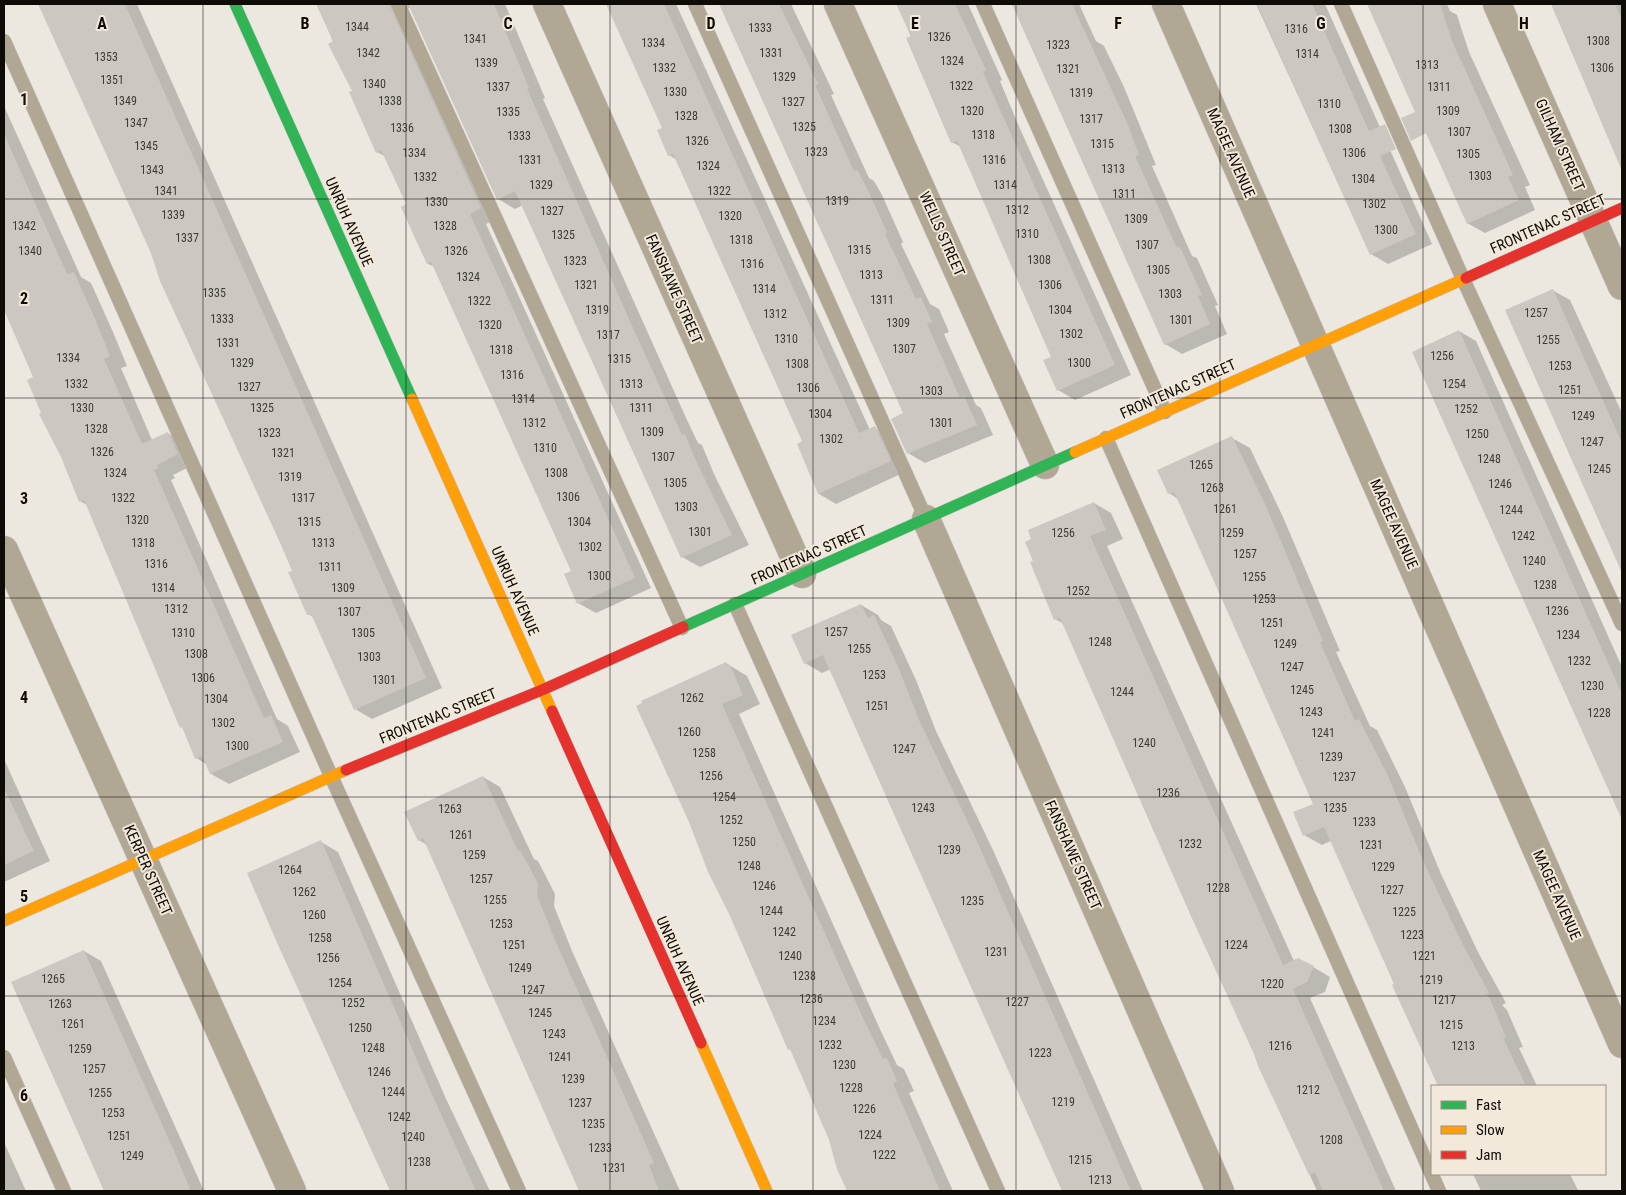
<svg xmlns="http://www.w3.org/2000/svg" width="1626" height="1195" font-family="'Roboto Condensed',sans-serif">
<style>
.shadow{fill:#0003}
.building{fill:#ccc8c1}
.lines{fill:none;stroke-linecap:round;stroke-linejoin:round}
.lane-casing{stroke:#c8c4be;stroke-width:15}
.street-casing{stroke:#c8c4be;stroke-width:29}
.fast-casing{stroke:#c8c4be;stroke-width:12}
.slow-casing{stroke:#c8c4be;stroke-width:12}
.jam-casing{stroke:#c8c4be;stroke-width:12}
.lane{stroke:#b1a795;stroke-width:14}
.street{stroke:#b1a795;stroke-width:28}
.fast{stroke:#30b455;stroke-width:11}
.slow{stroke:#ff9f0a;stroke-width:11}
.jam{stroke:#e5322d;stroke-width:11}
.grid{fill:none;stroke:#0f0c07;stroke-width:1;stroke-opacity:0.55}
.labels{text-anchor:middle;stroke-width:4;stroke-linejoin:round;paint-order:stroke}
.number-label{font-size:12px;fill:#3e3b36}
.street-label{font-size:15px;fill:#0f0c07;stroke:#f2e9da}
.grid-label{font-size:16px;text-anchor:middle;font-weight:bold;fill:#0f0c07;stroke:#f2e9da;stroke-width:4;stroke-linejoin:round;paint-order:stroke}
</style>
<rect width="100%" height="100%" fill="#ece8e0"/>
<path class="shadow" d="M 40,4 L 137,4 L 442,688 L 372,719 L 355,709 L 314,618 L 308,614 L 293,571 Z
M 318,4 L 505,4 L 545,98 L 543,99 L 687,420 L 698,443 L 702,445 L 714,474 L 749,545 L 700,567 L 682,557 L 523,205 L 515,209 L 498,199 L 410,7 L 408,9 L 498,218 L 486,224 L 651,588 L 596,613 L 578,603 L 572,572 L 435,267 L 428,264 L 415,236 L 408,205 L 386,157 L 377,152 Z
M 608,4 L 676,4 L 870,430 L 875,428 L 892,438 L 907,471 L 836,504 L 819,494 L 804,442 L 677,160 L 669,155 L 663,128 Z
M 721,4 L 791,4 L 834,94 L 831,95 L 869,178 L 874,181 L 882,195 L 903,242 L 901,244 L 930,304 L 939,309 L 949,332 L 944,334 L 976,405 L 981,408 L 993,435 L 925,463 L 908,453 L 905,414 Z
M 898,4 L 968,4 L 1002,80 L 1000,81 L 1017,122 L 1131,375 L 1075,400 L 1058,390 L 1053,357 L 961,147 L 952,142 Z
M 1012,4 L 1079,4 L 1096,41 L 1104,46 L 1124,87 L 1156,165 L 1152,166 L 1192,256 L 1197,258 L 1218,305 L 1215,306 L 1227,334 L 1182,354 L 1165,344 Z
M 1256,4 L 1325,4 L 1432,244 L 1388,264 L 1371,254 Z
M 1369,4 L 1447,4 L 1450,11 L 1457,15 L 1469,52 L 1530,185 L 1525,187 L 1535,210 L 1485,233 L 1467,223 Z
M 1552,4 L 1622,4 L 1622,156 L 1621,155 Z
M 4,106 L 81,277 L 91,283 L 113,332 L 127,366 L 121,368 L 152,440 L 167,433 L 185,443 L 195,464 L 173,475 L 175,478 L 171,480 L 277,719 L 288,726 L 300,752 L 229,784 L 211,774 L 208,765 L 196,758 L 87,505 L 80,501 L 35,378 L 4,307 Z
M 1552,290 L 1570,300 L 1622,413 L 1622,570 L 1506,311 Z
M 1459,331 L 1476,341 L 1622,667 L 1622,816 L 1597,758 Z
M 1232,438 L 1250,448 L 1283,517 L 1340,651 L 1336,652 L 1370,726 L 1377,730 L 1405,787 L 1441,874 L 1479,954 L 1506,1003 L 1502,1005 L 1507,1010 L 1523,1047 L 1519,1048 L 1537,1086 L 1441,1086 L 1393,986 L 1396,985 L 1331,841 L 1322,845 L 1304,835 L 1314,805 L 1178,499 L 1169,493 Z
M 1094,503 L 1111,513 L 1123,539 L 1107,546 L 1294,961 L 1313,967 L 1330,977 L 1325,992 L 1310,998 L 1396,1191 L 1317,1191 L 1064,624 L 1055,619 Z
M 861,605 L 878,615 L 881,620 L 891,626 L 916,680 L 936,731 L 993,850 L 1143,1191 L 1065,1191 L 831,669 L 822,673 L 805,663 Z
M 726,663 L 747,676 L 760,704 L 739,714 L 879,1027 L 897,1065 L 904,1069 L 914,1091 L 909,1093 L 953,1191 L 848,1191 L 838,1169 L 830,1139 L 793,1052 L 789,1049 L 691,821 Z
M 4,759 L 50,861 L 4,882 Z
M 483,777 L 500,787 L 534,859 L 538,861 L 555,894 L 554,906 L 572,951 L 680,1191 L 581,1191 L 427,845 L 419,840 Z
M 321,842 L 338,852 L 447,1101 L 490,1191 L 392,1191 L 338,1077 L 249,874 Z
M 84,951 L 101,961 L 204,1191 L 105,1191 L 12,983 Z
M 4,1142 L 26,1191 L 4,1191 Z
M 1473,1174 L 1570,1174 L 1578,1190 L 1481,1191 Z"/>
<path class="building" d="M 38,4 L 125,4 L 426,678 L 354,710 L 311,614 L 307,615 L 288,572 L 292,571 L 282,547 L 160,281 L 151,253 Z
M 316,4 L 389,4 L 481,208 L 470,214 L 635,578 L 577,604 L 564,574 L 571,571 L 431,262 L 427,264 L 414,236 L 401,207 L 406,204 L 381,150 L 376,153 L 349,92 L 352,91 L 328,44 L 333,41 Z
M 408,4 L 494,4 L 529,88 L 527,89 L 637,337 L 682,435 L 685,434 L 697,463 L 732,535 L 681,558 L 515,191 L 497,200 Z
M 606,4 L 664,4 L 859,433 L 875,426 L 891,461 L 818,494 L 797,444 L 802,441 L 673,154 L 668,156 L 657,130 L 662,128 Z
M 719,4 L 779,4 L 818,84 L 815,85 L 854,171 L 857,170 L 865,184 L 887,232 L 885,234 L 916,299 L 921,297 L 932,322 L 927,324 L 960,398 L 964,396 L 977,425 L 907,454 L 891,419 L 903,413 Z
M 896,4 L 955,4 L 986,70 L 983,72 L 1001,112 L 1115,365 L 1057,391 L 1043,360 L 1051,357 L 957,141 L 951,143 L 906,38 L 911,36 Z
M 1012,4 L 1072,4 L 1128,125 L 1139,155 L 1135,156 L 1177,248 L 1180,247 L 1202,295 L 1198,296 L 1210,324 L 1164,345 Z
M 1257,4 L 1312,4 L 1369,131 L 1385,124 L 1396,149 L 1380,156 L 1416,234 L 1370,255 Z
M 1367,4 L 1440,4 L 1452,41 L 1513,175 L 1508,177 L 1519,200 L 1467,224 L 1426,133 L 1411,141 L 1401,118 L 1415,112 Z
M 1551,4 L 1615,4 L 1622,20 L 1622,171 Z
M 4,134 L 67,274 L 74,272 L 96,321 L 110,356 L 104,359 L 142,444 L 168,432 L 178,454 L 157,465 L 158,468 L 154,470 L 264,718 L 271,715 L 283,742 L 210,774 L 202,756 L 195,759 L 182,727 L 180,728 L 84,500 L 79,502 L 61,457 L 39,414 L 41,413 L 27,380 L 33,377 L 4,310 Z
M 1553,289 L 1622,443 L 1622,573 L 1505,310 Z
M 1459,330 L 1622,694 L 1622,820 L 1412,352 Z
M 1232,436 L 1266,506 L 1323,641 L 1320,642 L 1355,721 L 1359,719 L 1388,776 L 1424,863 L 1462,943 L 1489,993 L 1486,994 L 1490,999 L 1506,1037 L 1503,1038 L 1526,1086 L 1438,1086 L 1392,985 L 1394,984 L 1324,827 L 1303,836 L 1293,812 L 1313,804 L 1184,514 L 1174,492 L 1168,494 L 1157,470 Z
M 1094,502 L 1106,530 L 1090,536 L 1283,965 L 1298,958 L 1314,966 L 1307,982 L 1293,989 L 1384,1191 L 1323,1191 L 1315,1172 L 1309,1175 L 1258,1066 L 1254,1054 L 1190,914 L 1060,618 L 1054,620 L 1030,562 L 1033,561 L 1025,542 L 1031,539 L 1028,530 Z
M 861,604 L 868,618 L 874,615 L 899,669 L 919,720 L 976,839 L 1131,1191 L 1062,1191 L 823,655 L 804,664 L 791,635 Z
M 726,662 L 728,665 L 730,665 L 743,695 L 722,704 L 862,1016 L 883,1059 L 887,1058 L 897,1081 L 893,1083 L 940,1191 L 847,1191 L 837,1169 L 829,1140 L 790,1049 L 788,1050 L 730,916 L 708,872 L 689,822 L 636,706 L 642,703 L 641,701 Z
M 483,776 L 518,851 L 520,850 L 538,883 L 537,895 L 555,940 L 654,1163 L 649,1165 L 659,1191 L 579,1191 L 423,838 L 418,841 L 404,812 Z
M 4,788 L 34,851 L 4,865 Z
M 321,840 L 430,1090 L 476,1191 L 390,1191 L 278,945 L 247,873 Z
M 84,950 L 174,1151 L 191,1191 L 104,1191 L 11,982 Z"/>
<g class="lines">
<g class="lane-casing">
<path id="lane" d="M 398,4 L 682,628
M 695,4 L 926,519
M 983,4 L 1165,412
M 1341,4 L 1463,279 L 1622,624
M 4,41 L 331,776 L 519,1191
M 1106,438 L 1439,1191
M 735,604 L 998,1191
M 4,1057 L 64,1191"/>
</g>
<g class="street-casing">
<path id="street" d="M 547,4 L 802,574
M 838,4 L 1045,465
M 1166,4 L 1622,1044
M 1497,4 L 1622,286
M 926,519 L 1220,1191
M 4,550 L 292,1191"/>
</g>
<g class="fast-casing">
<path id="fast" d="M 235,4 L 412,399
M 683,627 L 1075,452"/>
</g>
<g class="slow-casing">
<path id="slow" d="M 412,399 L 552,711
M 1075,452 L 1466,278
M 4,921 L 346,770
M 701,1043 L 767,1191"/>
</g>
<g class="jam-casing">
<path id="jam" d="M 1466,278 L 1622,208
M 552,711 L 701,1043
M 346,770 L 542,690 L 683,627"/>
</g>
<use href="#lane" class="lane"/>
<use href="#street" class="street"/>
<use href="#fast" class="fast"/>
<use href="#slow" class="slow"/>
<use href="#jam" class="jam"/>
</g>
<path class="grid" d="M 203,4 L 203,1191M 406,4 L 406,1191M 610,4 L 610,1191M 813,4 L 813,1191M 1016,4 L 1016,1191M 1220,4 L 1220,1191M 1423,4 L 1423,1191M 4,199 L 1622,199M 4,398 L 1622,398M 4,598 L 1622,598M 4,797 L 1622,797M 4,996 L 1622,996"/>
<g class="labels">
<g class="number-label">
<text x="357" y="31">1344</text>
<text x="760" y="32">1333</text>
<text x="1296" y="33">1316</text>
<text x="939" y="41">1326</text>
<text x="475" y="43">1341</text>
<text x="1598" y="45">1308</text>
<text x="653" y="47">1334</text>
<text x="1058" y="49">1323</text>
<text x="368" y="57">1342</text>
<text x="771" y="57">1331</text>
<text x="1307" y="58">1314</text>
<text x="106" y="61">1353</text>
<text x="952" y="65">1324</text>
<text x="486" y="67">1339</text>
<text x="1427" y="69">1313</text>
<text x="664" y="72">1332</text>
<text x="1602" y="72">1306</text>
<text x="1068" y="73">1321</text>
<text x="784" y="81">1329</text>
<text x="112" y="84">1351</text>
<text x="374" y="88">1340</text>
<text x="961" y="90">1322</text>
<text x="498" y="91">1337</text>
<text x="1439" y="91">1311</text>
<text x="675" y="96">1330</text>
<text x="1081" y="97">1319</text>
<text x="125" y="105">1349</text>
<text x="390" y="105">1338</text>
<text x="793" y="106">1327</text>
<text x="1329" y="108">1310</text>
<text x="972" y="115">1320</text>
<text x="1448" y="115">1309</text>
<text x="508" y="116">1335</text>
<text x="686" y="120">1328</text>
<text x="1091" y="123">1317</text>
<text x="136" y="127">1347</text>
<text x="804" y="131">1325</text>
<text x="402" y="132">1336</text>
<text x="1340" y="133">1308</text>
<text x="1459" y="136">1307</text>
<text x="983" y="139">1318</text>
<text x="519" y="140">1333</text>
<text x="697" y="145">1326</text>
<text x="1102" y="148">1315</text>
<text x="146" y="150">1345</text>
<text x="816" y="156">1323</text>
<text x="414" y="157">1334</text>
<text x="1354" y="157">1306</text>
<text x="1468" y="158">1305</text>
<text x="530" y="164">1331</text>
<text x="994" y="164">1316</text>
<text x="708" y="170">1324</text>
<text x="1113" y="173">1313</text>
<text x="152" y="174">1343</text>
<text x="1480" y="180">1303</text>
<text x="425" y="181">1332</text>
<text x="1363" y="183">1304</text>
<text x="541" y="189">1329</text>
<text x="1005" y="189">1314</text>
<text x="166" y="195">1341</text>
<text x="719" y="195">1322</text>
<text x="1124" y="198">1311</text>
<text x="837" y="205">1319</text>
<text x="436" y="206">1330</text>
<text x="1374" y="208">1302</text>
<text x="1017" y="214">1312</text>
<text x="552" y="215">1327</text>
<text x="173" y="219">1339</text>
<text x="730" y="220">1320</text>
<text x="1136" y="223">1309</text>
<text x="24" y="230">1342</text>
<text x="445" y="230">1328</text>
<text x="1386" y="234">1300</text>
<text x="1027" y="238">1310</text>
<text x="563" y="239">1325</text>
<text x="187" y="242">1337</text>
<text x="741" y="244">1318</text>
<text x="1147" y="249">1307</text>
<text x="859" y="254">1315</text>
<text x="30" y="255">1340</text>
<text x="456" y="255">1326</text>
<text x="1039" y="264">1308</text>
<text x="575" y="265">1323</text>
<text x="752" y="268">1316</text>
<text x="1158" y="274">1305</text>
<text x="871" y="279">1313</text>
<text x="468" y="281">1324</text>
<text x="586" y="289">1321</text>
<text x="1050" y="289">1306</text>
<text x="764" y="293">1314</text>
<text x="214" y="297">1335</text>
<text x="1170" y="298">1303</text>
<text x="882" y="304">1311</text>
<text x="479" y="305">1322</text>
<text x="597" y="314">1319</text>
<text x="1060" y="314">1304</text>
<text x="1536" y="317">1257</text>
<text x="775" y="318">1312</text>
<text x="222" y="323">1333</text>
<text x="1181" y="324">1301</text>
<text x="898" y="327">1309</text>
<text x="490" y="329">1320</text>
<text x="1071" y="338">1302</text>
<text x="608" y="339">1317</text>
<text x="786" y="343">1310</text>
<text x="1548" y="344">1255</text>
<text x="228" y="347">1331</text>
<text x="904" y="353">1307</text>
<text x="501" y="354">1318</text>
<text x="1442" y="360">1256</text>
<text x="68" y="362">1334</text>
<text x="619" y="363">1315</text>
<text x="242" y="367">1329</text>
<text x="1079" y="367">1300</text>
<text x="797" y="368">1308</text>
<text x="1560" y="370">1253</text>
<text x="512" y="379">1316</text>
<text x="76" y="388">1332</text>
<text x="631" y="388">1313</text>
<text x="1454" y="388">1254</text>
<text x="249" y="391">1327</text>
<text x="808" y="392">1306</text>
<text x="1570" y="394">1251</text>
<text x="931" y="395">1303</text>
<text x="523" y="403">1314</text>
<text x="82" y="412">1330</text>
<text x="262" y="412">1325</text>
<text x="641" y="412">1311</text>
<text x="1466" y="413">1252</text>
<text x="820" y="418">1304</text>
<text x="1583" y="420">1249</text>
<text x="534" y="427">1312</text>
<text x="941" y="427">1301</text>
<text x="96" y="433">1328</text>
<text x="652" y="436">1309</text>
<text x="269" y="437">1323</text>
<text x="1477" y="438">1250</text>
<text x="831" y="443">1302</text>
<text x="1592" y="446">1247</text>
<text x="545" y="452">1310</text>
<text x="102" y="456">1326</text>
<text x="283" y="457">1321</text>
<text x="663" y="461">1307</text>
<text x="1489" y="463">1248</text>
<text x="1201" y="469">1265</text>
<text x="1599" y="473">1245</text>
<text x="115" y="477">1324</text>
<text x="556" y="477">1308</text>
<text x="290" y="481">1319</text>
<text x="675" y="487">1305</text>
<text x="1500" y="488">1246</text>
<text x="1212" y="492">1263</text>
<text x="568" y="501">1306</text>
<text x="123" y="502">1322</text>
<text x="303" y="502">1317</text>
<text x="686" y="511">1303</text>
<text x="1225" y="513">1261</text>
<text x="1511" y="514">1244</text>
<text x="137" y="524">1320</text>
<text x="309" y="526">1315</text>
<text x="579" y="526">1304</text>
<text x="700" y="536">1301</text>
<text x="1063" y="537">1256</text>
<text x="1232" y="537">1259</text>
<text x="1523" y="540">1242</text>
<text x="143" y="547">1318</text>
<text x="323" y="547">1313</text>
<text x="590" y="551">1302</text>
<text x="1245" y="558">1257</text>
<text x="1534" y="565">1240</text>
<text x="156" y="568">1316</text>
<text x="330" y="571">1311</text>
<text x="599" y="580">1300</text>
<text x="1254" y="581">1255</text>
<text x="1545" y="589">1238</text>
<text x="163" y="592">1314</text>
<text x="343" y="592">1309</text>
<text x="1078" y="595">1252</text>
<text x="1264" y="603">1253</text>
<text x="176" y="613">1312</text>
<text x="1557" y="615">1236</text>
<text x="349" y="616">1307</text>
<text x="1272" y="627">1251</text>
<text x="836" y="636">1257</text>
<text x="183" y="637">1310</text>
<text x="363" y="637">1305</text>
<text x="1568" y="639">1234</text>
<text x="1100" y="646">1248</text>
<text x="1285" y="648">1249</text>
<text x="859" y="653">1255</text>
<text x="196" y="658">1308</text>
<text x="369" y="661">1303</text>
<text x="1579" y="665">1232</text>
<text x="1292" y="671">1247</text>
<text x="874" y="679">1253</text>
<text x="203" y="682">1306</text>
<text x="384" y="684">1301</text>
<text x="1592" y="690">1230</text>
<text x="1302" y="694">1245</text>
<text x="1122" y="696">1244</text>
<text x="692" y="702">1262</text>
<text x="216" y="703">1304</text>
<text x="877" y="710">1251</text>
<text x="1311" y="716">1243</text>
<text x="1599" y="717">1228</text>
<text x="223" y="727">1302</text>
<text x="689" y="736">1260</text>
<text x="1323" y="737">1241</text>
<text x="1144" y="747">1240</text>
<text x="237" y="750">1300</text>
<text x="904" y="753">1247</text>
<text x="704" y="757">1258</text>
<text x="1331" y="761">1239</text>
<text x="711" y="780">1256</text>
<text x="1344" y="781">1237</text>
<text x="1168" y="797">1236</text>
<text x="724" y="801">1254</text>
<text x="923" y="812">1243</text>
<text x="1335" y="812">1235</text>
<text x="450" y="813">1263</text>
<text x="731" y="824">1252</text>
<text x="1364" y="826">1233</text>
<text x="461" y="839">1261</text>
<text x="744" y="846">1250</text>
<text x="1190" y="848">1232</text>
<text x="1371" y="849">1231</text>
<text x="949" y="854">1239</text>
<text x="474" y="859">1259</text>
<text x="749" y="870">1248</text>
<text x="1383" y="871">1229</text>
<text x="290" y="874">1264</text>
<text x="481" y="883">1257</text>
<text x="764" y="890">1246</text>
<text x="1218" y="892">1228</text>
<text x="1392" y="894">1227</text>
<text x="304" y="896">1262</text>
<text x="495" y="904">1255</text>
<text x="972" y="905">1235</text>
<text x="771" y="915">1244</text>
<text x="1404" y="916">1225</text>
<text x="314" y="919">1260</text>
<text x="501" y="928">1253</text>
<text x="784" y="936">1242</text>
<text x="1412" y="939">1223</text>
<text x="320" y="942">1258</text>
<text x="514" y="949">1251</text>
<text x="1236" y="949">1224</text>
<text x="996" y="956">1231</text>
<text x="790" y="960">1240</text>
<text x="1424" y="960">1221</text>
<text x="328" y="962">1256</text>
<text x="520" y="972">1249</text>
<text x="804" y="980">1238</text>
<text x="53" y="983">1265</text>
<text x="1431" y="984">1219</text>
<text x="340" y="987">1254</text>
<text x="1272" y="988">1220</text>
<text x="533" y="994">1247</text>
<text x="811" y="1003">1236</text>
<text x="1444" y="1004">1217</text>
<text x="1017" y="1006">1227</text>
<text x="353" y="1007">1252</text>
<text x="60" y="1008">1263</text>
<text x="540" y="1017">1245</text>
<text x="824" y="1025">1234</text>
<text x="73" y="1028">1261</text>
<text x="1451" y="1029">1215</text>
<text x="360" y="1032">1250</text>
<text x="554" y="1038">1243</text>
<text x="830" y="1049">1232</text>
<text x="1280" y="1050">1216</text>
<text x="1463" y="1050">1213</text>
<text x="373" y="1052">1248</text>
<text x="80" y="1053">1259</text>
<text x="1040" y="1057">1223</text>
<text x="560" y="1061">1241</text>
<text x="844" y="1069">1230</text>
<text x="94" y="1073">1257</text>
<text x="379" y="1076">1246</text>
<text x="573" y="1083">1239</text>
<text x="851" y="1092">1228</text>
<text x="1308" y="1094">1212</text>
<text x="393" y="1096">1244</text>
<text x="100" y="1097">1255</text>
<text x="1063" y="1106">1219</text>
<text x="580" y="1107">1237</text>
<text x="864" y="1113">1226</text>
<text x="113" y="1117">1253</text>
<text x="399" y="1121">1242</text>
<text x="593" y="1128">1235</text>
<text x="870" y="1139">1224</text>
<text x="119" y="1140">1251</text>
<text x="413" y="1141">1240</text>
<text x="1331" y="1144">1208</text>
<text x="600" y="1152">1233</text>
<text x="884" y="1159">1222</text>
<text x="132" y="1160">1249</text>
<text x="1080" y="1164">1215</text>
<text x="419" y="1166">1238</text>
<text x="614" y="1172">1231</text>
<text x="1100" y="1184">1213</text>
</g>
<g class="street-label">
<text transform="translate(1560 145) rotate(66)" y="5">GILHAM STREET</text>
<text transform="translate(1231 153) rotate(66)" y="5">MAGEE AVENUE</text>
<text transform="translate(349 222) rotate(66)" y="5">UNRUH AVENUE</text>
<text transform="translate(1548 224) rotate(-24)" y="5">FRONTENAC STREET</text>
<text transform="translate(942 234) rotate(66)" y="5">WELLS STREET</text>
<text transform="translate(674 289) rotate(66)" y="5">FANSHAWE STREET</text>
<text transform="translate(1178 389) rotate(-24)" y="5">FRONTENAC STREET</text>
<text transform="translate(1394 524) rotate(66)" y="5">MAGEE AVENUE</text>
<text transform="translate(809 555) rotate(-24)" y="5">FRONTENAC STREET</text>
<text transform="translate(515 591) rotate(66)" y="5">UNRUH AVENUE</text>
<text transform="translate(438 716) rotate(-22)" y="5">FRONTENAC STREET</text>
<text transform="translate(1073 855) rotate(66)" y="5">FANSHAWE STREET</text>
<text transform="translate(148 870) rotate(66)" y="5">KERPER STREET</text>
<text transform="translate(1557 895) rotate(66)" y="5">MAGEE AVENUE</text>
<text transform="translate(680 961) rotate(66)" y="5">UNRUH AVENUE</text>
</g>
</g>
<g class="grid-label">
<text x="102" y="29">A</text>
<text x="305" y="29">B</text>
<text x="508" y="29">C</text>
<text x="711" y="29">D</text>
<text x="915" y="29">E</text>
<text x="1118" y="29">F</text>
<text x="1321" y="29">G</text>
<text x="1524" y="29">H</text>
<text x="24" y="105">1</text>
<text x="24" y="304">2</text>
<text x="24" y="504">3</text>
<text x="24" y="703">4</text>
<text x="24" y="902">5</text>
<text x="24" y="1101">6</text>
</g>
<rect width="1626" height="1195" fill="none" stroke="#0f0c07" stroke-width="10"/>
<rect x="1431" y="1085" width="175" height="90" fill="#f2e9da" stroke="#979186"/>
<rect x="1441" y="1101" width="25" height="8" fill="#30b455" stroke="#979186"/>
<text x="1476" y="1110" font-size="15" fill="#0f0c07">Fast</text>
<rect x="1441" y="1126" width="25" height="8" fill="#ff9f0a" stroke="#979186"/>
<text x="1476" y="1135" font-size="15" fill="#0f0c07">Slow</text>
<rect x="1441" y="1151" width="25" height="8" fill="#e5322d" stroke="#979186"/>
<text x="1476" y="1160" font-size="15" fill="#0f0c07">Jam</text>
</svg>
